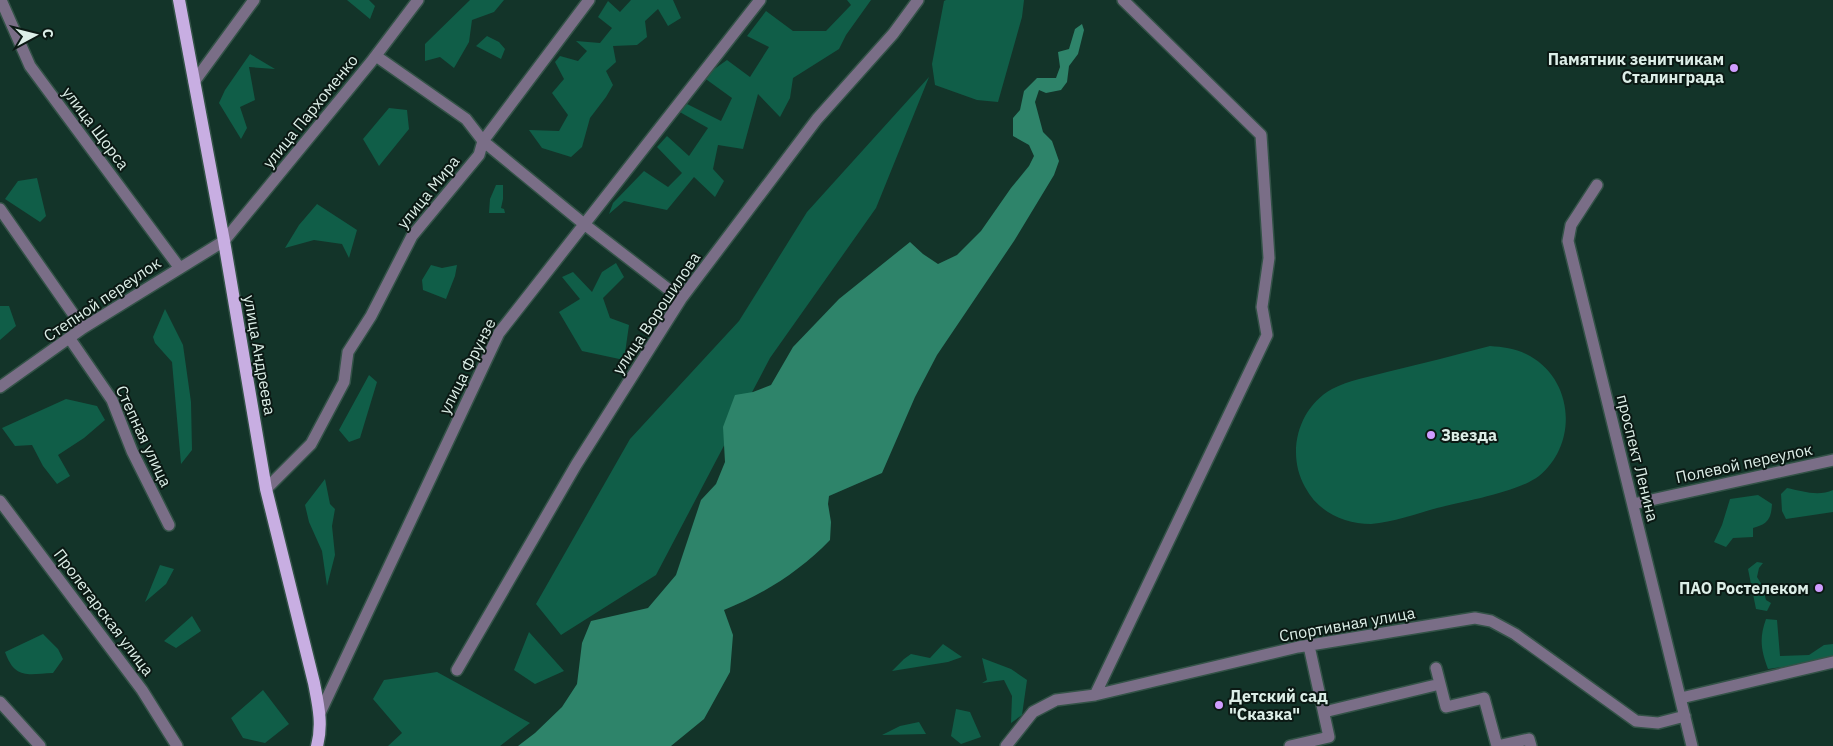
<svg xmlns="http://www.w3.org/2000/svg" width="1833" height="746" font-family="'IBM Plex Sans',sans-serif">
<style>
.green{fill:#105e48}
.water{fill:#2e846a}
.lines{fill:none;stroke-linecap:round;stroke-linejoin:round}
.minor-casing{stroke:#335247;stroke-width:14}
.major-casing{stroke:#335247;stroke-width:15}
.minor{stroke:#7a6e87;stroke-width:11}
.major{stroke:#c8aee2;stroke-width:12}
.poi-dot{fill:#d09dff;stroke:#0b1914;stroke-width:2}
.labels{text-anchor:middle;stroke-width:4;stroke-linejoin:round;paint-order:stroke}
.poi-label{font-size:16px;font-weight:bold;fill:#dceee7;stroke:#0b1914;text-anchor:end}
.street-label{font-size:16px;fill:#dceee7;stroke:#0b1914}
</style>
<rect width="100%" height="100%" fill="#133429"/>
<path class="green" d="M 347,0 L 369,0 L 375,6 L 370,19 Z
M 470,0 L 504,0 L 494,12 L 472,20 L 469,42 L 454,68 L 440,57 L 425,61 L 425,44 Z
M 631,0 L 673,0 L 681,18 L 668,26 L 658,9 L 645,21 L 647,37 L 637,45 L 613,46 L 616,62 L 606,71 L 613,85 L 606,97 L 590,118 L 582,147 L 571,157 L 542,148 L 529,130 L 559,131 L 568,115 L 552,93 L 564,79 L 555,62 L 560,56 L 578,61 L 587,51 L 576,41 L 600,43 L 612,28 L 598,17 L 608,1 L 620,12 Z
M 847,0 L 871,0 L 846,35 L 839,49 L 793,78 L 790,98 L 780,117 L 758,94 L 743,149 L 718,145 L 713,169 L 724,181 L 715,197 L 694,177 L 667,210 L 624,201 L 609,214 L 613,203 L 644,171 L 668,187 L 682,173 L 657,147 L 667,136 L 689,156 L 708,128 L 678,111 L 685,103 L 721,121 L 732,98 L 703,77 L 727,60 L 750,77 L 769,47 L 747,36 L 766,11 L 793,31 L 826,31 L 851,5 Z
M 946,0 L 1024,0 L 1022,17 L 998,102 L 977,100 L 935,85 L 932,64 L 944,1 Z
M 487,36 L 499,42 L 505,49 L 501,59 L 476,46 Z
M 250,54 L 275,69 L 249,67 L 255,100 L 240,107 L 247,128 L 241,139 L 219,103 L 225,90 Z
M 929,77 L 876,208 L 770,358 L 656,575 L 561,635 L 536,604 L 630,439 L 739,321 L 807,212 Z
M 389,108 L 407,110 L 409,129 L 379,166 L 363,139 Z
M 37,178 L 46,216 L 40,222 L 5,199 L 18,181 Z
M 496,185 L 503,185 L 503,199 L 501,208 L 504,209 L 505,213 L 489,213 L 490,199 Z
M 317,204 L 357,230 L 349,258 L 342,244 L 314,240 L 285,248 L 299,225 Z
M 616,263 L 624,277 L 603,298 L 610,318 L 629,325 L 624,360 L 582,351 L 559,312 L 580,299 L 562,277 L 573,272 L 592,292 L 602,272 Z
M 431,265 L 442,268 L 457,265 L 455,276 L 446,299 L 423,290 L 422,280 Z
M 0,306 L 9,306 L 16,326 L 0,340 Z
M 165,309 L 183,345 L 191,402 L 192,450 L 181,464 L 172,362 L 155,343 L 153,337 Z
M 1490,346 C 1504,347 1518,349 1530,356 C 1574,381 1578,444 1539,476 C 1518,492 1465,501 1437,508 C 1416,514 1393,522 1371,524 C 1344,524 1318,512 1305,487 C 1286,453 1298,408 1332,389 C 1349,380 1369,377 1387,372 C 1421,364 1455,355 1490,346 Z
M 369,375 L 377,382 L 360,438 L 349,442 L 339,430 Z
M 66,399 L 97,406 L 105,420 L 84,438 L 58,455 L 70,476 L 57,484 L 43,466 L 32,445 L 15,446 L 2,428 Z
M 325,479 L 330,504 L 335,509 L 332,526 L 335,555 L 327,586 L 322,551 L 309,522 L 305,505 Z
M 1787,488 C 1802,491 1818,497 1833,490 L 1833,512 L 1786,519 L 1782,511 L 1781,494 Z
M 1758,495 L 1772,504 C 1771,519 1768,524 1753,528 L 1753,537 L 1733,538 L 1726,547 L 1714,542 L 1722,525 L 1730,499 Z
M 1757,562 L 1763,563 L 1759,568 L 1757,577 L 1762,585 L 1766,600 L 1771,603 L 1767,611 L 1756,609 L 1748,569 Z
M 160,565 L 174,569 L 166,584 L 145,602 Z
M 192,616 L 201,631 L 176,648 L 164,641 Z
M 1766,619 L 1777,620 L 1780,656 L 1809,655 L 1824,645 L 1833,644 L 1833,658 L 1812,663 L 1768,669 C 1761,650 1759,638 1766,619 Z
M 529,632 L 564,671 L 535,684 L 514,670 Z
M 43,634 L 58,649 L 63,659 L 53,673 C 28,674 15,680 5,652 Z
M 943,644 L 962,657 L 948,662 L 892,671 L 904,659 L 911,654 L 930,658 Z
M 982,658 L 1011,669 L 1027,680 L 1022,715 L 1011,723 L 1012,696 L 1004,680 L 982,683 L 987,680 Z
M 437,672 L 530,723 L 500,746 L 388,746 L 402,733 L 373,699 L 384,680 Z
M 263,690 L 289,724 L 265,743 L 243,738 L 231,718 Z
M 956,709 L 970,712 L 981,737 L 961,744 L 951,736 Z
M 919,722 L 926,734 L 882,735 L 900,726 Z"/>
<path class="water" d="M 1082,24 L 1084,30 L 1078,54 L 1069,66 L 1067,82 L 1061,90 L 1046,93 L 1039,90 L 1035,102 L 1043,132 L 1052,141 L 1059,161 L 1054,175 L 1014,241 L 937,355 L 915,397 L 882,473 L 829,496 L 828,504 L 831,522 L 830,540 C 800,571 764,594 724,610 L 733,635 L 730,672 L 704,719 L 671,746 L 518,746 L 535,733 L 562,707 L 577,684 L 582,643 L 591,621 L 648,608 L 676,575 L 701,500 L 716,484 L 725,462 L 723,427 L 735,395 L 753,392 L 771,385 L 793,347 L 839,299 L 910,242 L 923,254 L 938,264 L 957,255 L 981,231 L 1011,188 L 1029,166 L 1034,156 L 1029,145 L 1013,136 L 1013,118 L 1020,110 L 1024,91 L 1037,78 L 1056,78 L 1060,67 L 1058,52 L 1069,49 L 1075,29 Z"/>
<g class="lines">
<g class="minor-casing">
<path id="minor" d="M 1,0 L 30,66 L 179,267
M 376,56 L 466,119 L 483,141 L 584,224 L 681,299
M 194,82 L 254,0
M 1597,185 L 1571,225 L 1568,241 L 1692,746
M 0,209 L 83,328
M 70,339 L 112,400 L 132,451 L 169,525
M 0,387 L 83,328 L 224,241 L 371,62 L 418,0
M 266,489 L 311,444 L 344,382 L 348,352 L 371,316 L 412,236 L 479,155 L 483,141 L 589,0
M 0,501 L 142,690 L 177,746
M 1633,504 L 1833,460
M 1436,668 L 1446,707 L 1484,698 L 1497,746 L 1529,739 L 1531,746
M 457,670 L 576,465 L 681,299 L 817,119 L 893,34 L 918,0
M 1095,695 L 1267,335 L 1262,307 L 1269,258 L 1261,135 L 1123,0
M 1681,698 L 1833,662
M 0,702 L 40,746
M 1324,712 L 1440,684
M 320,713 L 499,333 L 760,0
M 1006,746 L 1033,712 L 1056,700 L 1095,695 L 1298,647 L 1475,618 L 1491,621 L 1515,634 L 1636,721 L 1658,723 L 1685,716
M 1290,746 L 1329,737 L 1309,646"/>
</g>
<g class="major-casing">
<path id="major" d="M 179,0 L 224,241 L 266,489 L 314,683 C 318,704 323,724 317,746"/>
</g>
<use href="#minor" class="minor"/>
<use href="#major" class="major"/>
</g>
<g class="poi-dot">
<circle cx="1734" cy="68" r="5"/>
<circle cx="1431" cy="435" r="5"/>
<circle cx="1819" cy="588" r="5"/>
<circle cx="1219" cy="705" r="5"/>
</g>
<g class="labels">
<g class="poi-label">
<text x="1724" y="65">Памятник зенитчикам<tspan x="1724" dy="18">Сталинграда</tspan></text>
<text x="1441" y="441" text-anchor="start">Звезда</text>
<text x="1809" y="594">ПАО Ростелеком</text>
<text x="1229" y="702" text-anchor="start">Детский сад<tspan x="1229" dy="18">"Сказка"</tspan></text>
</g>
<g class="street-label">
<text transform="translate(310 111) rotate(-51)" y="6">улица Пархоменко</text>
<text transform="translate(96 128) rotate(53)" y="6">улица Щорса</text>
<text transform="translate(428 192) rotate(-51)" y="6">улица Мира</text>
<text transform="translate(102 299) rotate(-34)" y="6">Степной переулок</text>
<text transform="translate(656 313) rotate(-56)" y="6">улица Ворошилова</text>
<text transform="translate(260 355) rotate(80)" y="6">улица Андреева</text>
<text transform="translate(467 366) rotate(-63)" y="6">улица Фрунзе</text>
<text transform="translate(144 436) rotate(65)" y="6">Степная улица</text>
<text transform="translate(1638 458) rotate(76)" y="6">проспект Ленина</text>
<text transform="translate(1744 463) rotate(-12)" y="6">Полевой переулок</text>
<text transform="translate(104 612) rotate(53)" y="6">Пролетарская улица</text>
<text transform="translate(1347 624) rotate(-10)" y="6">Спортивная улица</text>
</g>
</g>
<g transform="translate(35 35) rotate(83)" stroke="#0b1914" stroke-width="4" paint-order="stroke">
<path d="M0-4L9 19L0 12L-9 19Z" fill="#dceee7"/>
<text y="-8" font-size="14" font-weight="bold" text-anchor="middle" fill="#dceee7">С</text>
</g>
</svg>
